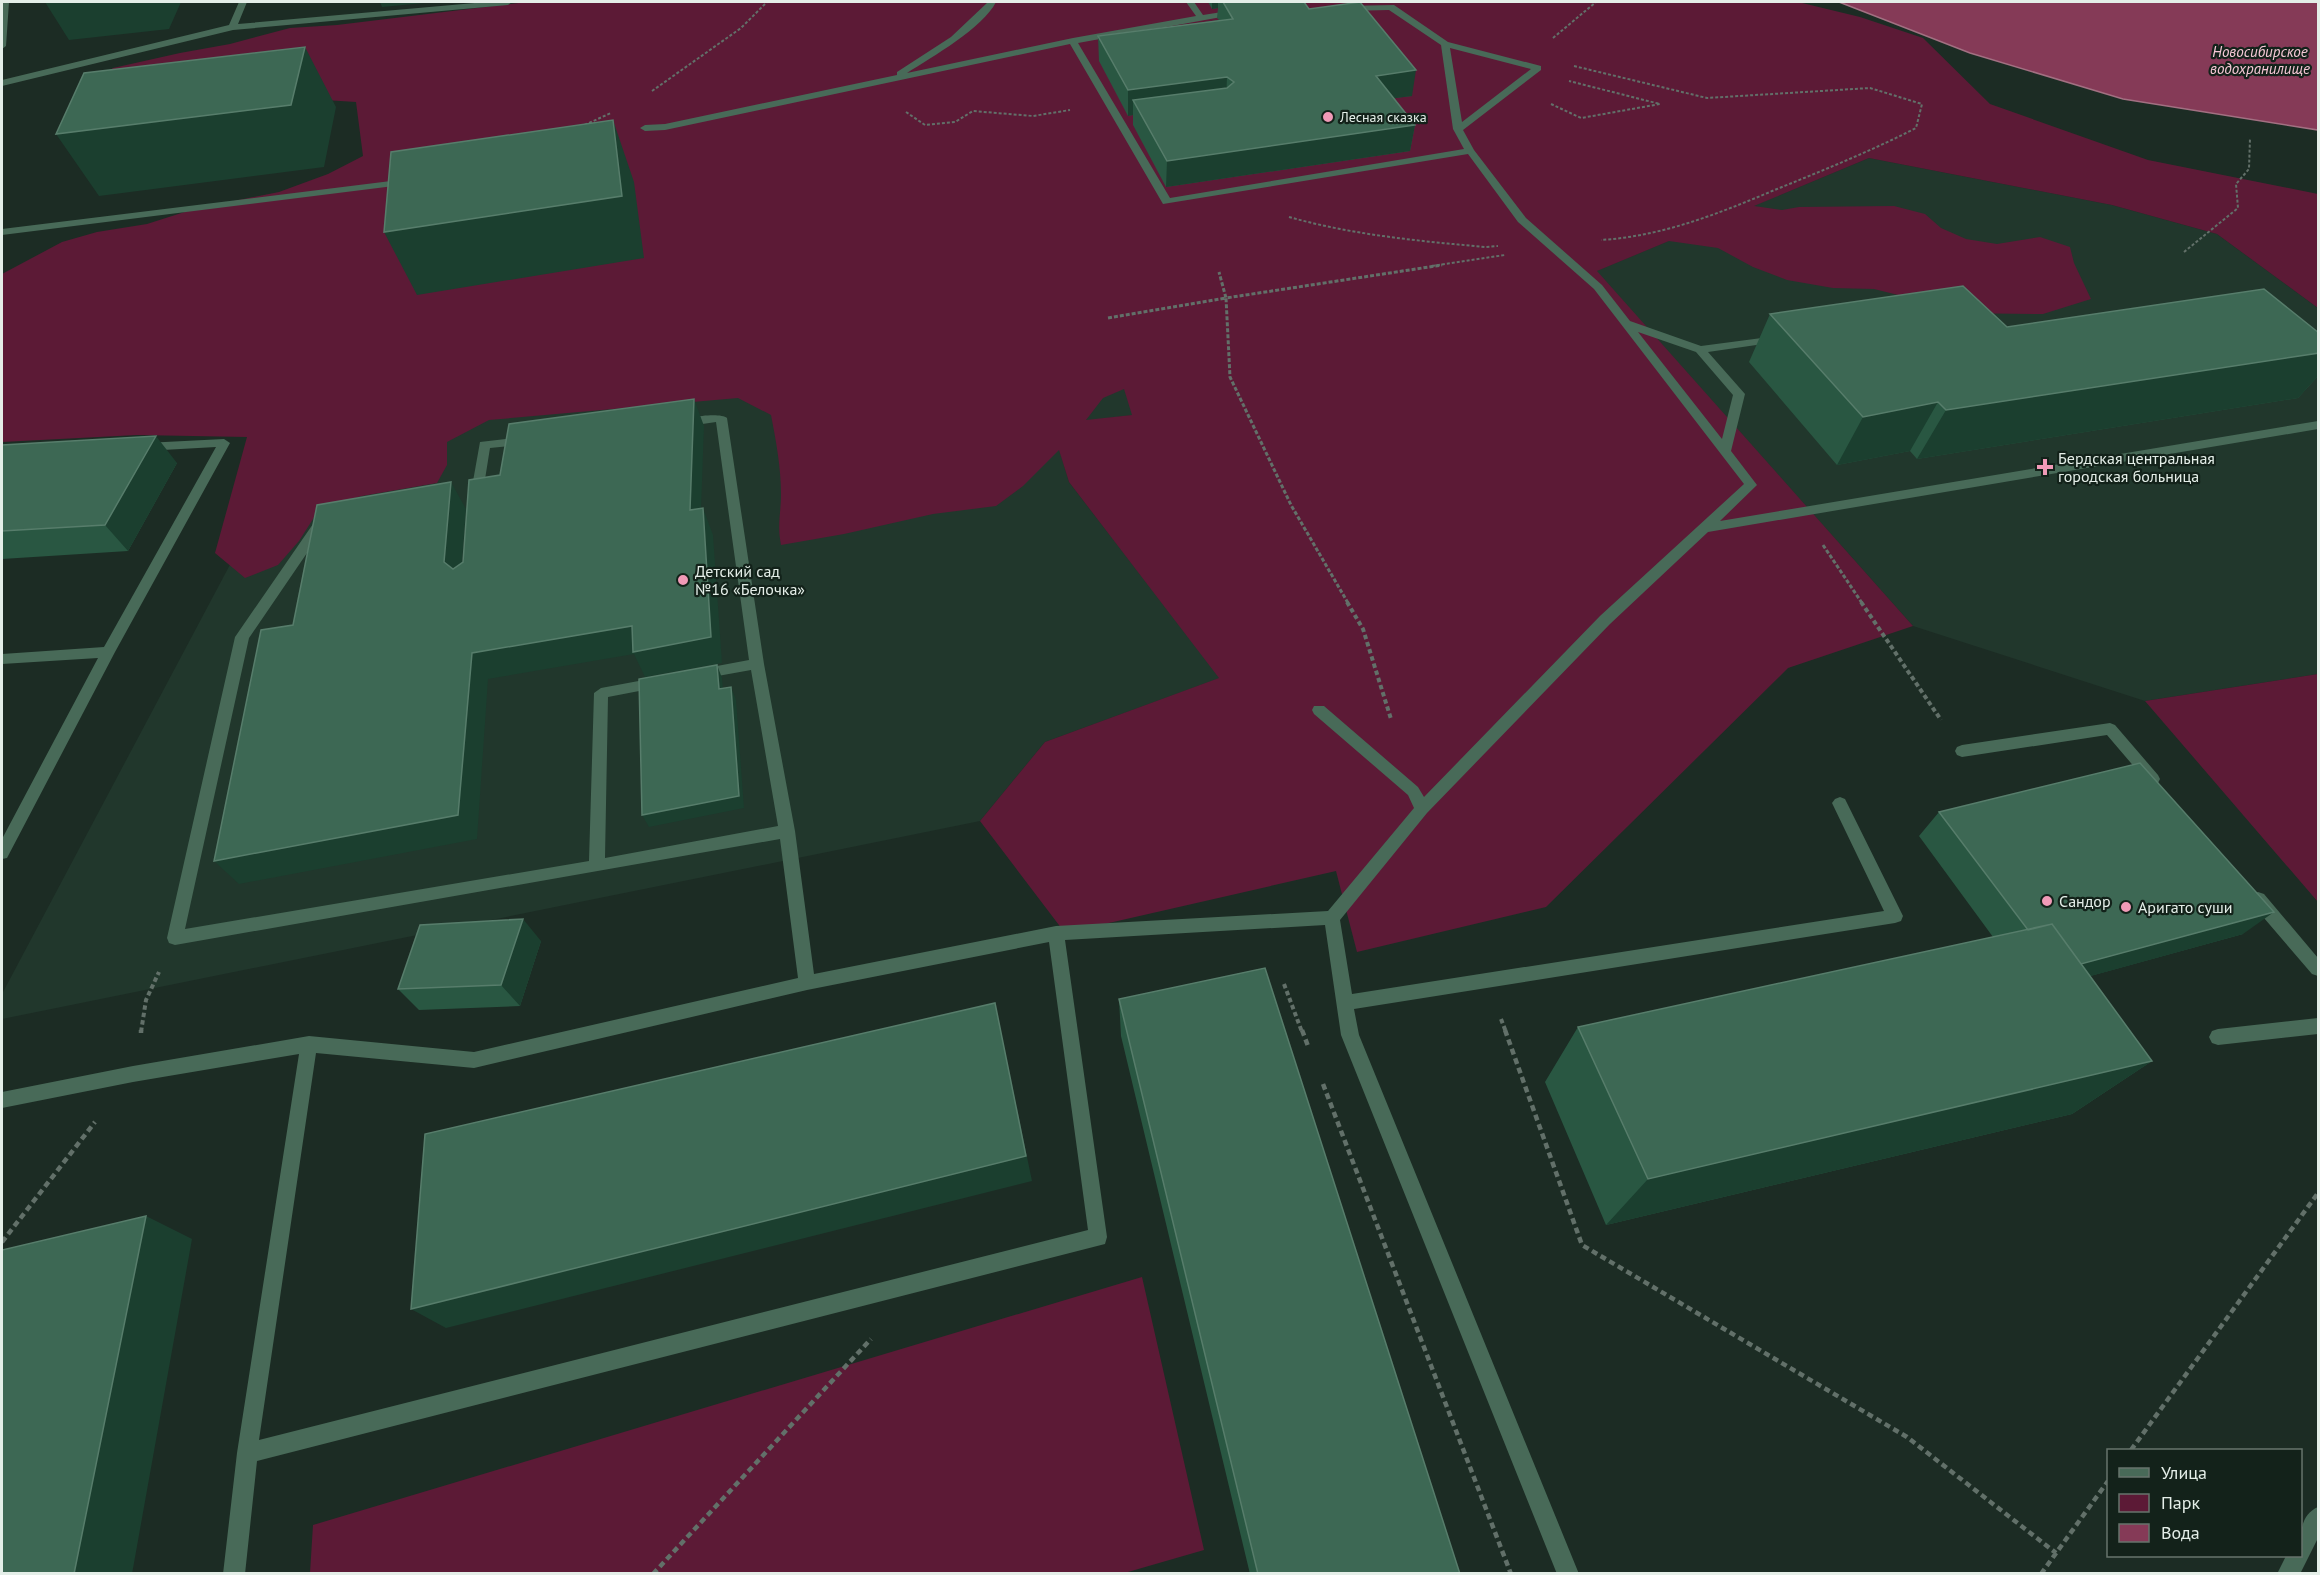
<svg xmlns="http://www.w3.org/2000/svg" width="2320" height="1575" font-family="'PT Sans',sans-serif">
<style>
.built{fill:#21372c}
.green{fill:#5c1a36;fill-rule:evenodd}
.water{fill:#853a57;stroke:#a27082;stroke-width:1.5}
.lines{fill:none;stroke-linecap:round;stroke-linejoin:round}
.path-far3{stroke:#627069;stroke-width:2;stroke-dasharray:3 2;stroke-linecap:butt}
.path-far2{stroke:#627069;stroke-width:3;stroke-dasharray:4 2;stroke-linecap:butt}
.path-far1{stroke:#627069;stroke-width:4;stroke-dasharray:4.5 3;stroke-linecap:butt}
.path{stroke:#627069;stroke-width:4.5;stroke-dasharray:6 4;stroke-linecap:butt}
.service{fill:#486a58;fill-rule:evenodd}
.tertiary{fill:#486a58;fill-rule:evenodd}
.wall{fill:#295742}
.shaded-wall{fill:#1b3f2f}
.building{fill:#3d6854;stroke:#577d6b;stroke-width:1.5}
.poi-dot{fill:#f09ab7;stroke:#13221a;stroke-width:2}
.labels{text-anchor:middle;stroke-width:4.5;stroke-linejoin:round;paint-order:stroke}
.far-poi-label{font-size:14px;fill:#e4eee8;stroke:#13221a;text-anchor:start}
.far-water-label{font-size:15px;font-style:italic;fill:#f6c8d6;stroke:#13221a}
.poi-label{font-size:16px;fill:#e4eee8;stroke:#13221a;text-anchor:start}
</style>
<rect width="100%" height="100%" fill="#1c2c24"/>
<path class="built" d="M 1869,158 L 2112,205 L 2217,234 L 2318,308 L 2318,674 L 2145,701 L 1913,626 L 1596,271 Z
M 1105,330 L 1133,415 L 1052,425 L 1069,482 L 1220,678 L 1045,742 L 980,821 L 2,1019 L 2,994 L 353,333 Z"/>
<path class="green" d="M 527,2 L 1798,2 L 1860,17 L 1923,38 L 1990,104 L 2148,160 L 2318,194 L 2318,308 L 2217,234 L 2112,205 L 1869,158 L 1754,206 L 1782,210 L 1799,207 L 1894,206 L 1925,214 L 1941,228 L 1966,239 L 1997,244 L 2040,237 L 2070,247 L 2074,263 L 2091,299 L 2043,314 L 1951,313 L 1918,300 L 1874,289 L 1833,288 L 1787,280 L 1753,267 L 1718,248 L 1669,241 L 1597,271 L 1913,626 L 1788,668 L 1546,907 L 1357,952 L 1336,871 L 1065,933 L 980,821 L 1045,742 L 1219,678 L 1069,482 L 1059,450 L 1023,486 L 996,506 L 933,514 L 844,534 L 781,545 C 777,525 781,513 781,494 C 781,467 776,441 771,415 L 738,398 L 489,420 L 447,442 L 447,465 L 437,483 L 362,496 L 320,508 L 299,541 L 278,565 L 245,578 L 215,553 L 247,437 L 137,435 L 2,442 L 2,274 L 62,242 L 97,232 L 147,224 L 194,209 L 279,192 L 328,174 L 363,156 L 356,102 L 92,85 L 113,68 L 180,53 L 230,44 L 290,28 L 337,25 ZM 1124,389 L 1132,415 L 1086,420 L 1103,398 Z
M 2318,674 L 2318,902 L 2145,701 Z
M 1142,1277 L 1204,1550 L 1121,1574 L 310,1573 L 313,1525 Z"/>
<path class="water" d="M 1839,2 L 2318,2 L 2318,130 L 2123,99 L 1970,53 Z"/>
<g class="lines">
<path class="path-far3" d="M 1553,38 L 1596,2
M 1574,66 L 1707,98 L 1870,88 L 1922,104 L 1916,128 C 1871,151 1824,170 1777,189 C 1720,213 1664,236 1601,240
M 652,91 L 741,28 L 767,2
M 1551,104 L 1581,118 L 1660,104 L 1569,81
M 906,112 L 925,125 L 955,122 L 973,111 L 1033,116 L 1070,110
M 580,127 L 611,113
M 1289,217 C 1353,235 1419,241 1485,247 L 1498,246
M 2184,252 L 2238,208 L 2236,184 L 2249,169 L 2250,138
M 1432,266 L 1505,255"/>
<path class="path-far2" d="M 1108,318 L 1226,298 L 1219,272
M 1823,545 L 1862,603
M 1348,603 L 1291,505 L 1230,377 L 1226,298 L 1442,265"/>
<path class="path-far1" d="M 1347,602 L 1363,629 L 1391,719
M 1861,602 L 1941,720
M 1284,984 L 1302,1032
M 1501,1019 L 1506,1032
M 141,1032 L 146,1000 L 159,972"/>
<path class="path" d="M 1302,1030 L 1308,1046
M 1505,1030 L 1582,1245 L 1907,1437 L 2056,1553
M 141,1033 L 141,1030
M 1323,1084 L 1511,1574
M 2,1242 L 95,1122
M 2131,1450 L 2318,1193
M 653,1574 L 871,1339
M 2041,1574 L 2108,1481"/>
<path class="service" d="M 2,2 L 9,2 L 6,46 L 2,49 Z
M 239,2 L 247,2 L 238,24 L 486,2 L 512,2 L 508,5 L 233,30 L 2,86 L 2,80 L 229,25 Z
M 988,2 L 996,2 C 983,28 932,57 907,73 L 1073,38 L 1196,16 L 1186,2 L 1194,2 L 1203,15 L 1241,9 L 1241,13 L 1238,14 L 1078,43 L 1170,198 L 1464,149 L 1453,129 L 1441,45 L 1389,10 L 1346,11 L 1343,10 L 1343,6 L 1394,5 L 1448,42 L 1541,66 L 1541,70 L 1463,130 L 1474,150 L 1526,218 L 1602,285 L 1630,321 L 1701,346 L 1777,336 L 1783,339 L 1777,342 L 1708,352 L 1745,394 L 1731,451 L 1757,485 L 1720,521 L 2318,421 L 2318,429 L 1708,532 L 1610,624 L 1427,813 L 1340,920 L 1352,994 L 1884,911 L 1832,803 L 1835,799 L 1840,797 L 1845,799 L 1903,916 L 1901,921 L 1895,923 L 1354,1009 L 1359,1035 L 1579,1574 L 1557,1574 L 1341,1035 L 1325,925 L 1065,940 L 1107,1237 L 1105,1244 L 257,1461 L 245,1574 L 223,1574 L 237,1453 L 299,1054 L 133,1082 L 2,1108 L 2,1092 L 133,1066 L 309,1036 L 474,1052 L 798,978 L 780,839 L 175,945 L 169,943 L 167,938 L 235,637 L 313,524 L 324,522 L 330,526 L 322,531 L 249,638 L 185,929 L 589,861 L 594,693 L 601,688 L 660,677 L 665,678 L 667,682 L 665,686 L 608,697 L 605,858 L 778,826 L 751,670 L 701,679 L 694,674 L 701,669 L 749,660 L 716,422 L 682,427 L 676,423 C 683,417 720,412 727,418 L 764,664 L 795,831 L 814,974 L 1056,926 L 1328,911 L 1414,808 L 1408,795 L 1314,714 L 1312,710 L 1314,706 L 1324,706 L 1418,787 L 1424,797 L 1600,616 L 1744,484 L 1594,289 L 1518,222 L 1468,154 L 1163,204 L 1070,44 L 665,130 L 645,131 L 640,128 L 645,125 L 665,124 L 897,75 L 897,72 L 951,37 ZM 1450,48 L 1531,69 L 1462,122 ZM 1638,332 L 1696,352 L 1733,395 L 1722,439 ZM 1049,942 L 1088,1230 L 259,1440 L 316,1053 L 474,1068 L 807,990 Z
M 407,179 L 410,180 L 410,184 L 2,235 L 2,229 Z
M 524,437 L 530,441 L 528,444 L 490,448 L 482,498 L 480,501 L 472,501 L 470,498 L 480,442 Z
M 224,439 L 230,443 L 115,652 L 7,858 L 2,859 L 2,839 L 98,658 L 2,664 L 2,654 L 104,647 L 216,447 L 145,451 L 139,447 L 145,443 Z
M 2110,723 L 2115,725 L 2158,775 L 2160,779 L 2158,783 L 2148,783 L 2107,735 L 1962,757 L 1957,755 L 1955,751 L 1957,747 L 1962,745 Z
M 2258,892 L 2264,894 L 2318,958 L 2318,976 L 2312,974 L 2252,904 L 2250,899 L 2252,894 Z
M 2318,1018 L 2318,1034 L 2218,1045 L 2212,1043 L 2209,1037 L 2212,1031 L 2218,1029 Z"/>
<path class="tertiary" d="M 2318,1507 L 2318,1538 L 2300,1574 L 2277,1574 L 2286,1556 L 2300,1556 C 2300,1538 2299,1515 2318,1507 Z"/>
</g>
<path class="wall" d="M 1208,2 L 1304,2 L 1309,9 L 1412,96 L 1394,98 L 1415,125 L 1410,151 L 1166,187 L 1133,125 L 1133,115 L 1128,116 L 1099,61 L 1098,36 L 1219,20 L 1217,18 L 1218,8 L 1212,9 Z
M 1770,314 L 2007,327 L 2319,333 L 2319,375 L 2298,398 L 1917,459 L 1910,451 L 1837,465 L 1749,362 Z
M 2,445 L 177,463 L 128,551 L 2,559 Z
M 1939,812 L 2243,934 L 2090,976 L 2152,1061 L 2072,1114 L 1606,1225 L 1545,1082 L 1578,1027 L 1993,937 L 1919,836 Z
M 541,941 L 520,1006 L 419,1010 L 398,989 Z
M 1119,999 L 1460,1574 L 1250,1574 L 1121,1036 Z"/>
<path class="shaded-wall" d="M 45,2 L 181,2 L 169,29 L 69,40 Z
M 380,2 L 434,2 L 382,7 Z
M 1212,2 L 1218,2 L 1218,8 L 1212,9 Z
M 305,47 L 336,107 L 324,167 L 99,196 L 56,134 Z
M 1416,70 L 1412,96 L 1373,101 L 1376,76 Z
M 1227,77 L 1226,103 L 1133,100 L 1133,115 L 1128,116 L 1128,90 Z
M 613,120 L 634,182 L 644,258 L 417,295 L 384,232 Z
M 1415,125 L 1410,151 L 1166,187 L 1167,161 Z
M 2319,353 L 2319,375 L 2298,398 L 1917,459 L 1946,410 Z
M 694,399 L 704,426 L 700,537 L 690,510 Z
M 1938,402 L 1910,451 L 1837,465 L 1863,417 Z
M 156,436 L 177,463 L 128,551 L 105,525 Z
M 451,482 L 466,509 L 460,588 L 444,562 Z
M 703,508 L 713,535 L 722,663 L 645,677 L 634,654 L 488,679 L 477,839 L 239,884 L 214,861 L 472,653 Z
M 717,665 L 722,678 L 724,702 L 719,689 Z
M 731,687 L 736,700 L 744,808 L 649,827 L 642,815 Z
M 2274,912 L 2243,934 L 2033,992 L 2059,970 Z
M 523,919 L 541,941 L 520,1006 L 501,985 Z
M 995,1003 L 1032,1181 L 446,1328 L 411,1309 Z
M 2152,1061 L 2072,1114 L 1606,1225 L 1648,1179 Z
M 146,1216 L 192,1239 L 132,1574 L 74,1574 Z"/>
<path class="building" d="M 1223,2 L 1304,2 L 1309,9 L 1360,2 L 1416,70 L 1376,76 L 1415,125 L 1167,161 L 1133,100 L 1227,88 L 1234,82 L 1227,77 L 1128,90 L 1098,36 L 1233,19 Z
M 305,47 L 291,105 L 56,134 L 84,73 Z
M 613,120 L 622,196 L 384,232 L 391,152 Z
M 1963,286 L 2007,327 L 2264,289 L 2319,333 L 2319,353 L 1946,410 L 1938,402 L 1863,417 L 1770,314 Z
M 694,399 L 690,510 L 703,508 L 711,637 L 633,652 L 632,626 L 472,653 L 458,815 L 214,861 L 261,630 L 293,625 L 317,505 L 451,482 L 444,562 L 453,569 L 463,562 L 469,480 L 500,475 L 509,424 Z
M 156,436 L 105,525 L 2,531 L 2,445 Z
M 717,665 L 719,689 L 731,687 L 739,796 L 642,815 L 639,679 Z
M 2140,763 L 2274,912 L 2081,964 L 2052,924 L 2028,930 L 1939,812 Z
M 523,919 L 501,985 L 398,989 L 420,925 Z
M 2052,924 L 2152,1061 L 1648,1179 L 1578,1027 Z
M 1265,968 L 1460,1574 L 1258,1574 L 1119,999 Z
M 995,1003 L 1026,1156 L 411,1309 L 425,1134 Z
M 146,1216 L 74,1574 L 2,1574 L 2,1250 Z"/>
<g class="poi-dot">
<circle cx="1328" cy="117" r="6"/>
<path d="M2042 458h6v6h6v6h-6v6h-6v-6h-6v-6h6z"/>
<circle cx="683" cy="580" r="6"/>
<circle cx="2047" cy="901" r="6"/>
<circle cx="2126" cy="907" r="6"/>
</g>
<g class="labels">
<g class="far-poi-label">
<text x="1340" y="122">Лесная сказка</text>
</g>
<g class="far-water-label">
<text x="2260" y="57">Новосибирское<tspan x="2260" dy="17">водохранилище</tspan></text>
</g>
<g class="poi-label">
<text x="2058" y="464">Бердская центральная<tspan x="2058" dy="18">городская больница</tspan></text>
<text x="695" y="577">Детский сад<tspan x="695" dy="18">№16 «Белочка»</tspan></text>
<text x="2059" y="907">Сандор</text>
<text x="2138" y="913">Аригато суши</text>
</g>
</g>
<rect width="2320" height="1575" fill="none" stroke="#e4eee8" stroke-width="6"/>
<rect x="2107" y="1449" width="195" height="108" fill="#13221a" stroke="#67746c" stroke-width="1.5"/>
<rect x="2119" y="1468" width="30" height="9" fill="#486a58" stroke="#67746c" stroke-width="1.5"/>
<text x="2161" y="1479" font-size="18" fill="#e4eee8">Улица</text>
<rect x="2119" y="1494" width="30" height="18" fill="#5c1a36" stroke="#67746c" stroke-width="1.5"/>
<text x="2161" y="1509" font-size="18" fill="#e4eee8">Парк</text>
<rect x="2119" y="1524" width="30" height="18" fill="#853a57" stroke="#67746c" stroke-width="1.5"/>
<text x="2161" y="1539" font-size="18" fill="#e4eee8">Вода</text>
</svg>
